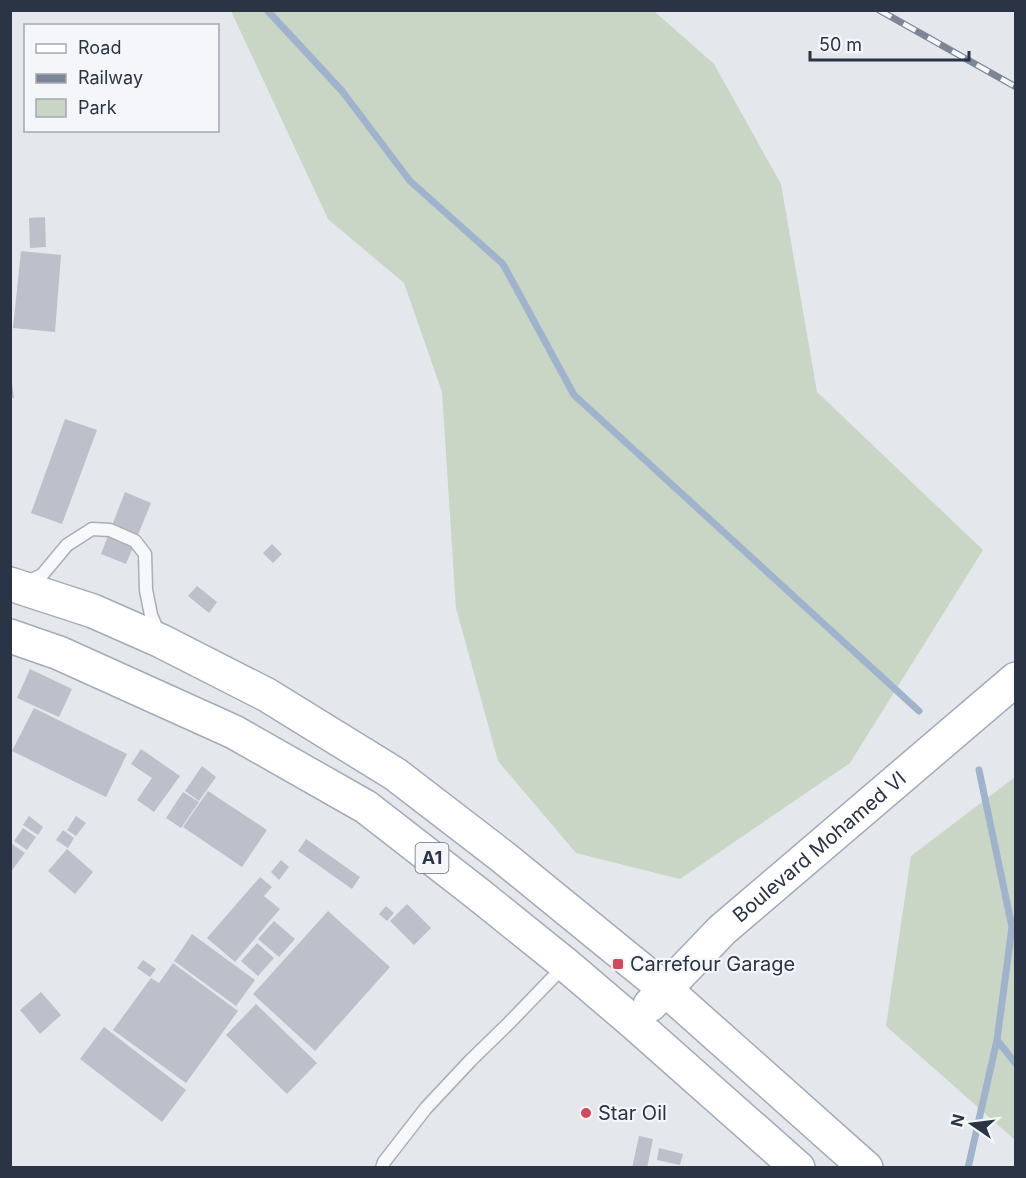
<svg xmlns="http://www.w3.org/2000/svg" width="1026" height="1178" font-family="Inter,sans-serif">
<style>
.green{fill:#c9d6c5}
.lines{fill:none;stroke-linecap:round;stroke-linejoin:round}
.stream{stroke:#9fb4cc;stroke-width:7}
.building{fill:#bbc0ca}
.lane-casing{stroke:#a9aeb7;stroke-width:15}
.primary-casing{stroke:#a3abb8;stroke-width:36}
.lane{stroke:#f7f8fa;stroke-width:12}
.primary{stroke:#fff;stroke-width:33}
.rail-casing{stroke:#7d8696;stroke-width:7}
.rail{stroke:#f4f6f9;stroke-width:4.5;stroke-dasharray:14;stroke-linecap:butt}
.poi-dot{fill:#d1495b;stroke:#f4f6f9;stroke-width:2}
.labels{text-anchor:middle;stroke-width:4.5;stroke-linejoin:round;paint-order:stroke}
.shield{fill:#f4f6f9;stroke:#676e7b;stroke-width:1.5}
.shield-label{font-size:18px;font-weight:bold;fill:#2b3445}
.street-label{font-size:20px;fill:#2b3445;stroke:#f4f6f9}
.poi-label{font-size:20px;fill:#2b3445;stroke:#f4f6f9;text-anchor:start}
</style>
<rect width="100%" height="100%" fill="#e4e7ec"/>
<path class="green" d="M 231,11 L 654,11 L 714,64 L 781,184 L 817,392 L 983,550 L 850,763 L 680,879 L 576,853 L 498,761 L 456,608 L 442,392 L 404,283 L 328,219 Z
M 1015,777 L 1015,1140 L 886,1026 L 911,856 Z"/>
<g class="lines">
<path class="stream" d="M 267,10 L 342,91 L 410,181 L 503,264 L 574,395 L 919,711
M 979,770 L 1012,927 L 997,1040 L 1016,1064
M 968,1168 L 997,1040"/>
</g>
<path class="building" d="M 45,217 L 46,247 L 30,248 L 29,218 Z
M 21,251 L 61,255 L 55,332 L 13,328 Z
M 10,383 L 12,383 L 14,398 L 10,398 Z
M 65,419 L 97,430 L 62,524 L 31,513 Z
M 125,492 L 151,503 L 126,564 L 101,554 Z
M 272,544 L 282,554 L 273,563 L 263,553 Z
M 197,586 L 217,602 L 209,613 L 188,596 Z
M 30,669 L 72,689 L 59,717 L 17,698 Z
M 34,708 L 127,754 L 106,797 L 12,751 Z
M 141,749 L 180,776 L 154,812 L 137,800 L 152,778 L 131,764 Z
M 202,766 L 216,777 L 199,801 L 185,791 Z
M 208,791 L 267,830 L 242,867 L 183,827 Z
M 183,792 L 199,802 L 181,828 L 166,818 Z
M 29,816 L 43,827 L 38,835 L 23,825 Z
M 76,816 L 86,823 L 76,836 L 67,830 Z
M 23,828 L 36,837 L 27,850 L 14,841 Z
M 63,830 L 74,838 L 68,848 L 56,840 Z
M 306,839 L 360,877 L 352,889 L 298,851 Z
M 12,844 L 25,853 L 10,873 L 10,846 Z
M 67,849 L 93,872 L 75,894 L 48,871 Z
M 281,860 L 289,867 L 279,880 L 271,872 Z
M 260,877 L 272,887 L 264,896 L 280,909 L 235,962 L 207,938 Z
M 407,904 L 431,928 L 414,945 L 390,921 Z
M 386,906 L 394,913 L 387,921 L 379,914 Z
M 328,911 L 390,967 L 315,1051 L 253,994 Z
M 274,921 L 295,939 L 279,957 L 258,939 Z
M 192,934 L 255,980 L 236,1006 L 174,961 Z
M 257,943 L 274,958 L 258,976 L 241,961 Z
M 143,960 L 156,969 L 150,977 L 137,968 Z
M 173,963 L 238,1011 L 186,1083 L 113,1030 L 151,978 L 159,983 Z
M 41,992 L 61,1015 L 40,1034 L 20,1010 Z
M 256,1004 L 317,1063 L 287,1094 L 226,1035 Z
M 104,1027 L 186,1090 L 162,1122 L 80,1059 Z
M 639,1136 L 653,1139 L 647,1168 L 632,1168 Z
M 659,1148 L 683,1154 L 680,1165 L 657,1160 Z"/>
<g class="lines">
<g class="lane-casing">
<path id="lane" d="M 25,583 L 42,575 L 67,545 L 92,529 L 110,530 L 135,541 L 145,554 L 146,590 L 151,615 L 159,634
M 382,1168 L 384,1162 L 426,1108 L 471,1060 L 509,1023 L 565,965"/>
</g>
<g class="primary-casing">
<g id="primary">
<path d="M 10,584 L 93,611 L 161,641 L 267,695 L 395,774 L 503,857 L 665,989 L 866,1168"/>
<path d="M 10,636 L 59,653 L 234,732 L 366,807 L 478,894 L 565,964 L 633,1022 L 798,1168"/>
<path id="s1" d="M 650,1005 L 722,930 L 1016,679"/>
</g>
</g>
<use href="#lane" class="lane"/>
<use href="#primary" class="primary"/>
<g class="rail-casing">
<path id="rail" d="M 879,10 L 1016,87"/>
</g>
<use href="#rail" class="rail"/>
</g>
<g class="poi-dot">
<rect x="612" y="958" width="12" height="12" rx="3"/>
<circle cx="586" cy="1113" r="6"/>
</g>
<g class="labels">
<rect class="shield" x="415.5" y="843" width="33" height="30" rx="4.5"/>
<g class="shield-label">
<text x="432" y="864">A1</text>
</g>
<g class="street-label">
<text dy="7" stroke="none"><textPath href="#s1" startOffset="232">Boulevard Mohamed VI</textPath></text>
</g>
<g class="poi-label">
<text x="630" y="971">Carrefour Garage</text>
<text x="598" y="1120">Star Oil</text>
</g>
</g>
<rect width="1026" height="1178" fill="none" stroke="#2b3445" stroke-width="24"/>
<rect x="24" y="24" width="195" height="108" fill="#f4f6f9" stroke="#a4a8b1" stroke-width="1.5"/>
<rect x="36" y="44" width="30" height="9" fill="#ffffff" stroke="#a4a8b1" stroke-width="1.5"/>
<text x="78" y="54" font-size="18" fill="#2b3445">Road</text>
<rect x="36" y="74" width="30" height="9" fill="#7d8696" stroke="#a4a8b1" stroke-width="1.5"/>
<text x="78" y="84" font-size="18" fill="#2b3445">Railway</text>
<rect x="36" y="99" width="30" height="18" fill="#c9d6c5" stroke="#a4a8b1" stroke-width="1.5"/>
<text x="78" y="114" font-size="18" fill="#2b3445">Park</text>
<g transform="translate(972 1124) rotate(284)" stroke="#f4f6f9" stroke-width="4.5" paint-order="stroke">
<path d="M0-4.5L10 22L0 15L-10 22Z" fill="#2b3445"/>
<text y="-9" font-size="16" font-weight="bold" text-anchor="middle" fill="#2b3445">N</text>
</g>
<path d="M810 51v9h159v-9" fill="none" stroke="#2b3445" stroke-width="3"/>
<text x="819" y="51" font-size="18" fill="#2b3445" stroke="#f4f6f9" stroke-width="4.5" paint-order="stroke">50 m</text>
</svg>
